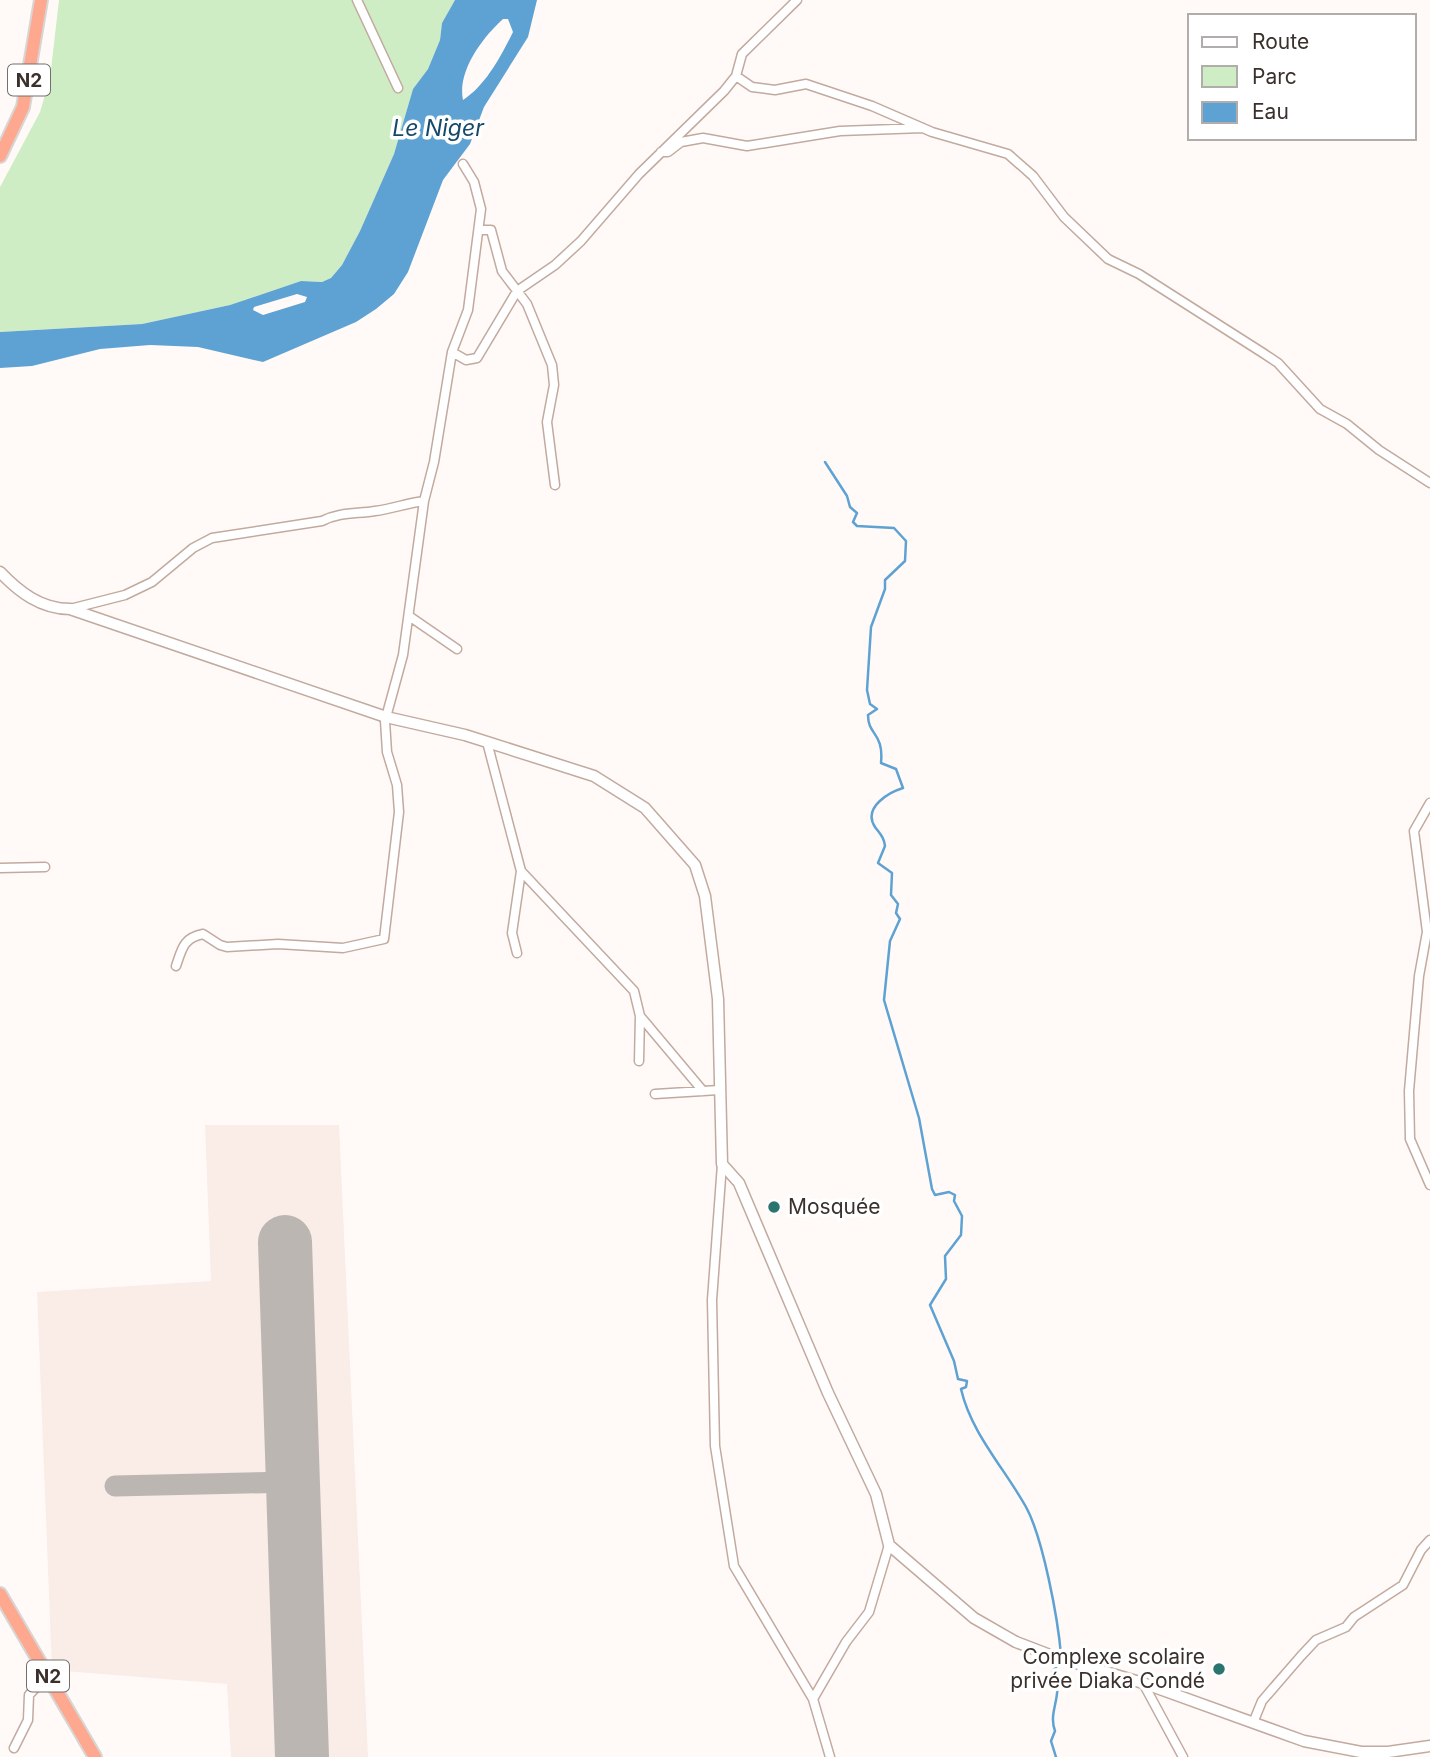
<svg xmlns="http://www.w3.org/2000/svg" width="1430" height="1757" font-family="Inter,sans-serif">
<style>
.built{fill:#faece6}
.green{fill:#cfedc5}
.water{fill:#5ea2d3;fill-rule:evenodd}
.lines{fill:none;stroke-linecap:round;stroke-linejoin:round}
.stream{stroke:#5ea2d3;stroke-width:2.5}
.taxiway{stroke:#bcb6b2;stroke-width:21}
.runway{stroke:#bcb6b2;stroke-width:54}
.minor-casing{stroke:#c2aa9f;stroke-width:11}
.tertiary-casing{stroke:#c2aa9f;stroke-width:13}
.trunk-casing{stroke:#d8d6d5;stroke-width:16}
.minor{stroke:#fff;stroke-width:8}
.tertiary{stroke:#fff;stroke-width:10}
.trunk{stroke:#fea890;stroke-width:12}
.poi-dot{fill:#2c756f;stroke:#fff;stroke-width:2.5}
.labels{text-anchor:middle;stroke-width:7;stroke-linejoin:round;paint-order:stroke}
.shield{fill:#fff;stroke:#756f6b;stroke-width:2}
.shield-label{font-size:19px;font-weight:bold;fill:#3a312c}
.poi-label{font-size:21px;fill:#3a312c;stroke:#fff;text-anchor:start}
.water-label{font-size:23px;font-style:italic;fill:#15496b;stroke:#fff}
</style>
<rect width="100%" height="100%" fill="#fffaf7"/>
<path class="built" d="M 205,1125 L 339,1125 L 368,1757 L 231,1757 L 227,1684 L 52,1670 L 37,1292 L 211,1281 Z"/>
<path class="green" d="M 59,0 L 455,0 L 442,23 L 440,40 L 428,69 L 413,89 L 394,154 L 360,231 L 342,265 L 331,278 L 322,282 L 301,281 L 230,305 L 142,324 L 0,332 L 0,187 L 40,112 L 50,78 Z"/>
<path class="water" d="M 455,0 L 537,0 L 528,37 L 484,107 L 470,144 L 443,180 L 408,272 L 394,294 L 376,309 L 356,322 L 263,362 L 198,347 L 150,345 L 100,349 L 32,366 L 0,368 L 0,332 L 142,324 L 230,305 L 301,281 L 322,282 L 331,278 L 342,265 L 360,231 L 394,154 L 413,89 L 428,69 L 440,40 L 442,23 ZM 508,19 L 513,32 C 501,56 486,85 463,100 C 457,71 483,37 503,19 ZM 297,294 L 307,297 L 305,302 L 263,315 L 253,310 L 254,307 Z"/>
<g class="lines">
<path class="stream" d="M 825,462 L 847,496 L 850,507 L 857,513 L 853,522 L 857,526 L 894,528 L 906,541 L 905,561 L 885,580 L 885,589 L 871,627 L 867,690 L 870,704 L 877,709 L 868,715 C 868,736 884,732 881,763 L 896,769 L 903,788 C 890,792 862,807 875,827 C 880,834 884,837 885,846 L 878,863 L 892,873 L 891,895 L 898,904 L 896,913 L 900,919 L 890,941 L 884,1000 L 919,1118 L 932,1189 L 935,1195 L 949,1192 L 955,1195 L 954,1201 L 962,1216 L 961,1235 L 945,1256 L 946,1279 L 930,1305 L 954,1361 L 958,1379 L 967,1381 L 966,1387 L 961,1389 C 971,1433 1005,1469 1026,1507 C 1043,1538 1058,1619 1061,1655
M 1056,1757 L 1051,1741 L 1055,1731 C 1047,1710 1066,1693 1052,1672 L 1061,1661"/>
<path class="taxiway" d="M 115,1486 L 293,1482"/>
<path class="runway" d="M 285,1242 L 302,1757"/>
<g class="minor-casing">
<path id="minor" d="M 357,0 L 398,88
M 736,76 L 752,87 L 775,90 L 806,84 L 872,106 L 932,132 L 1008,154 L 1033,176 L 1064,217 L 1108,259 L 1139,274 L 1263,353 L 1278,363 L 1320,409 L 1347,424 L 1379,450 L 1430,483
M 661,152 L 668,152 L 681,142 L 703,138 L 747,146 L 840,131 L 923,128
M 479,230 L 491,230 L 502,271 L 527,304 L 552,365 L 554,385 L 547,422 L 555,485
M 452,352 L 468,310 L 481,209 L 474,182 L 463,164
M 70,609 L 125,595 L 152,582 L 193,548 L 212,538 L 322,521 C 340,512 356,514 375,511 C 392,509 407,503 424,501
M 409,616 L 457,649
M 487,742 L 521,871 L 634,991 L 640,1016 L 639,1061
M 1430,803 L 1414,831 L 1427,932 L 1419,976 L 1409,1091 L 1410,1139 L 1430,1185
M 0,868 L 45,867
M 517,953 L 512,933 L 521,871
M 176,966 C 182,949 183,938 203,934 L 220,945 L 227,947 L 278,944 L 343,948 L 384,939 L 399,812 L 397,785 L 387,752 L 385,721 L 403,655 L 424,501 L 434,462 L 452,352 L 466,360 L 477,358 L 517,291 L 555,265 L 581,241 L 639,174 L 724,91 L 736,76 L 742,54 L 797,0
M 640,1016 L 703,1091
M 655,1094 L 719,1090
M 722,1164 L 712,1300 L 715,1446 L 734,1566 L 813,1699
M 1143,1683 L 1183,1757
M 1253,1723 L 1262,1701 L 1301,1656 L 1316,1640 L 1346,1627 L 1354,1617 L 1403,1585 L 1421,1550 L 1430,1540
M 14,1748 L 28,1720 L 29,1695 L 47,1675
M 830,1757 L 813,1699 L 846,1642 L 869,1612 L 889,1545"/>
</g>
<g class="tertiary-casing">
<path id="tertiary" d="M 0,572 C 19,592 41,609 70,609 L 386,717 L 465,735 L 594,776 L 645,808 L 695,865 L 705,896 L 718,999 L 722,1164 L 739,1183 L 828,1393 L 876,1494 L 889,1545 L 974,1618 L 1016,1642 L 1055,1657 L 1143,1683 L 1304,1741 L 1361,1752 L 1388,1752 L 1430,1746"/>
</g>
<g class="trunk-casing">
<path id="trunk" d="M 0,156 L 23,107 L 41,0
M 0,1594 L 95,1757"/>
</g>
<use href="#minor" class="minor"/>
<use href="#tertiary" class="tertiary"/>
<use href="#trunk" class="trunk"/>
</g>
<g class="poi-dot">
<circle cx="774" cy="1207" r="7"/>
<circle cx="1219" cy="1669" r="7"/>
</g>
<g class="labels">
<g class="shield">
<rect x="8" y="64.5" width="42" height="31" rx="5"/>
<rect x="27" y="1660.5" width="42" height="31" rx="5"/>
</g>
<g class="shield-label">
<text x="29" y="87">N2</text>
<text x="48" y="1683">N2</text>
</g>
<g class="poi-label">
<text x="788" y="1214">Mosquée</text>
<text x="1205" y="1664" text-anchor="end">Complexe scolaire<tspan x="1205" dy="24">privée Diaka Condé</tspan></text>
</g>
<g class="water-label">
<text x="438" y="136">Le Niger</text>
</g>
</g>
<rect x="1188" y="14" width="228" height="126" fill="#ffffff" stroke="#b0adab" stroke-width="2"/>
<rect x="1202" y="37" width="35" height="10" fill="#ffffff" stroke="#b0adab" stroke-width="2"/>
<text x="1252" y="49" font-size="21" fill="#3a312c">Route</text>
<rect x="1202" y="66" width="35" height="21" fill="#cfedc5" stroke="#b0adab" stroke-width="2"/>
<text x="1252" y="84" font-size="21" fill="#3a312c">Parc</text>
<rect x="1202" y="102" width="35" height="21" fill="#5ea2d3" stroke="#b0adab" stroke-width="2"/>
<text x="1252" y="119" font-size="21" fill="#3a312c">Eau</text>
</svg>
